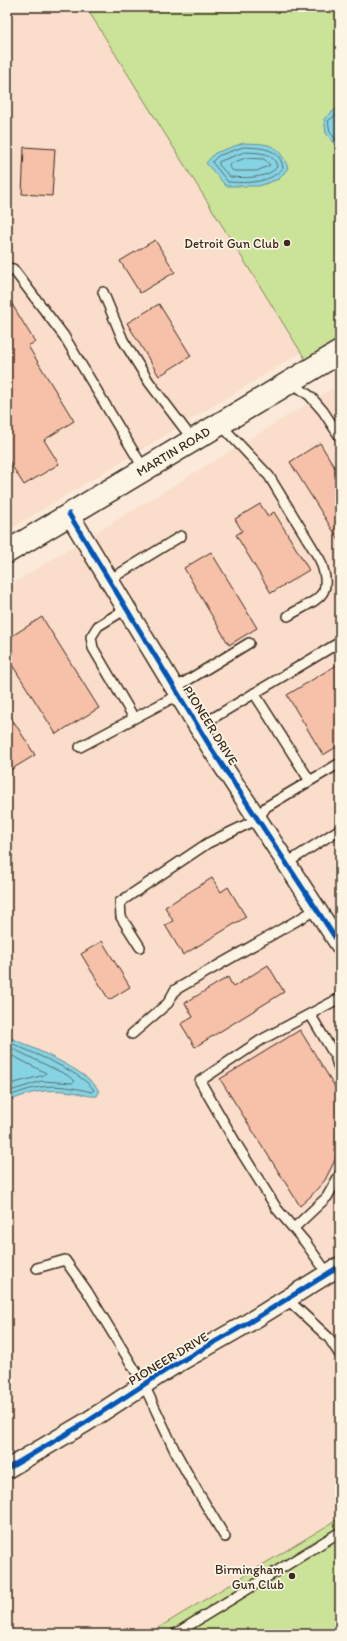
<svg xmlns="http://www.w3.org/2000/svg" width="347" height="1641" font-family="Itim,sans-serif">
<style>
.built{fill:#faddcb}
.green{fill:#cbe398;stroke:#83865b}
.water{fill:#86d3e4;stroke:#688f95}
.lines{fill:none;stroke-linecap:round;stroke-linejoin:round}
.shore{stroke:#596e6d;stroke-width:1}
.building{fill:#f6c0a9;stroke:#3b2a1e}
.service-casing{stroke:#3b2a1e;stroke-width:12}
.minor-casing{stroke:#3b2a1e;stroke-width:21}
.secondary-casing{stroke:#3b2a1e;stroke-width:25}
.service{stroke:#fcf5e5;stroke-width:9}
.minor{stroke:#fcf5e5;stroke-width:18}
.secondary{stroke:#fcf5e5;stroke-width:22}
.cycleway-casing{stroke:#fcf5e5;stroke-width:8}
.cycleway{stroke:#0057b8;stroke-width:5}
.poi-dot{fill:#3b2a1e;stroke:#fcf5e5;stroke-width:1.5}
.labels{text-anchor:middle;stroke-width:3.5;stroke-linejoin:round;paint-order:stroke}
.poi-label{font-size:13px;fill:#3b2a1e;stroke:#fcf5e5;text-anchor:end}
.street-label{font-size:13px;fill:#3b2a1e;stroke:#fcf5e5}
</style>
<rect width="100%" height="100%" fill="#fbead9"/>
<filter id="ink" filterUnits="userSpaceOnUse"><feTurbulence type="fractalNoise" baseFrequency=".025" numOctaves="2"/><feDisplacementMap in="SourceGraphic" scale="8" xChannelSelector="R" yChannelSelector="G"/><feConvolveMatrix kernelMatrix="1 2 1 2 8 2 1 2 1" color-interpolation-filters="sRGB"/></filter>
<g filter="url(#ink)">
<path class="built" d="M 7,7 L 87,7 L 302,352 L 7,531 Z
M 340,384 L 340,1518 L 148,1634 L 7,1634 L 7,587 Z"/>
<path class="green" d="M 86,7 L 340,7 L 340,346 L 309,365 Z
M 340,1518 L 340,1634 L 148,1634 Z"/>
<path class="water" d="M 337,108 L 340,108 L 340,152 L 326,133 L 324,119 Z
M 243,143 C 268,144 278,142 288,168 L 279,179 L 259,186 L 226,186 L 206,163 L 215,153 Z
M 7,1036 C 27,1046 93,1072 99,1092 L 97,1096 C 88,1097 80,1093 72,1092 C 47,1088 29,1092 7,1102 Z"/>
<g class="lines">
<path class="shore" d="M 340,112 L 328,121 L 330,132 L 340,145
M 244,147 C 260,148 280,147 283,168 C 269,184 247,183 228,182 L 212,162 L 218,156 Z
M 245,152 C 257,153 274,151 277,167 C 267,179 245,178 230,177 L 219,165 L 219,162 Z
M 246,158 L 264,159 L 270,165 L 257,171 L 233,171 L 229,166 L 230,164 Z
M 7,1041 C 31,1053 79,1070 94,1090 L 92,1092 C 57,1084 41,1083 7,1097
M 7,1046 L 67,1075 L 75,1081 L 73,1083 L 42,1081 L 7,1092
M 7,1053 L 46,1073 L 44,1075 L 7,1085"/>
</g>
<path class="building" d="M 24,147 L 55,149 L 52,196 L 22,194 Z
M 155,240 L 175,272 L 140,293 L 120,261 Z
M 7,296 L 35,342 L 28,346 L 74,421 L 44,440 L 59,464 L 24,485 L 7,458 Z
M 159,304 L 191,356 L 159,376 L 127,323 Z
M 320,443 L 340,476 L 340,542 L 290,462 Z
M 260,504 L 268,516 L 274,512 L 309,570 L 271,593 L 236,535 L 242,531 L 235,519 Z
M 211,552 L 257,628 L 229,645 L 184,568 Z
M 42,617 L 99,708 L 56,734 L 7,657 L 7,639 Z
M 340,663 L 340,745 L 323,755 L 287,695 Z
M 7,711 L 35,755 L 7,772 Z
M 212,878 L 221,892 L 228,887 L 246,917 L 183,955 L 165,925 L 173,921 L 165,907 Z
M 102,941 L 130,987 L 109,1000 L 81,954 Z
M 268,965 L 284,992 L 195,1047 L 181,1024 L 193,1017 L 185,1003 L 228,977 L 233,987 Z
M 300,1030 L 334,1085 L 340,1104 L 340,1141 L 335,1160 L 325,1180 L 310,1197 L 300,1206 L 220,1079 Z"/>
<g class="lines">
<g class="service-casing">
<path id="service" d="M 7,268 L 13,269 L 64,336 L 144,469
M 103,292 L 123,340 L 149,382 L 193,440
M 291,382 L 310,396 L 323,411 L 340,437
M 220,424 L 269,476 L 320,560 C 335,598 317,598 288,616
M 109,580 L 181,536
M 126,609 L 98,626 L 91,637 L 93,648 L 134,718
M 175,688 L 249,643
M 254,693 L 310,781
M 198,727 L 340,642
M 80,747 L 178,695
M 287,863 L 340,829
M 140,947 L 121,917 L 120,902 L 208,843 L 258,819 L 266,807 L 340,763
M 310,1014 L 335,1056 L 340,1072
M 132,1034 L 168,1003 L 175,990 L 317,909
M 294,1228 L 327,1197 L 340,1174
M 37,1268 L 65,1260 L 87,1291 L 144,1385 L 175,1451 L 192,1482 L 225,1537
M 328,1274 L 305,1242 L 277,1209 L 237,1145 L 200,1081 L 261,1040 L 340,998
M 287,1299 L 329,1338 L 340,1355
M 175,1634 L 340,1532"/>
</g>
<g class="minor-casing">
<path id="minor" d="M 69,514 L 211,748 L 340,945
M 7,1469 L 85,1423 L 171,1367 L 248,1323 L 340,1266"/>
</g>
<g class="secondary-casing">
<path id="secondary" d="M 7,552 L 340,352"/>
</g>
<use href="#service" class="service"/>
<use href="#minor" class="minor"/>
<use href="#secondary" class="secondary"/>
<g class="cycleway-casing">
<path id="cycleway" d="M 69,514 L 211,748 L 340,945
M 7,1469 L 85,1423 L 171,1367 L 248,1323 L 340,1266"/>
</g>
<use href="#cycleway" class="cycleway"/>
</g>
</g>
<g class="poi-dot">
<circle cx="287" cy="243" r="4"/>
<circle cx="292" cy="1576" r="4"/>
</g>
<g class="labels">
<g class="poi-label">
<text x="279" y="248">Detroit Gun Club</text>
<text x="284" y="1574">Birmingham<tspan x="284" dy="15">Gun Club</tspan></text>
</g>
<g class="street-label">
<text transform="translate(173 451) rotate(-31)" y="5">MARTIN ROAD</text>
<text transform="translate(211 725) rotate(58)" y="5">PIONEER DRIVE</text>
<text transform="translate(168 1358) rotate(-31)" y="5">PIONEER DRIVE</text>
</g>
</g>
<rect width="347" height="1641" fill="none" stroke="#fcf5e5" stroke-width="24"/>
<rect x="12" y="12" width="323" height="1617" fill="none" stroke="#3b2a1e" stroke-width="1.5" filter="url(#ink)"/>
</svg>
